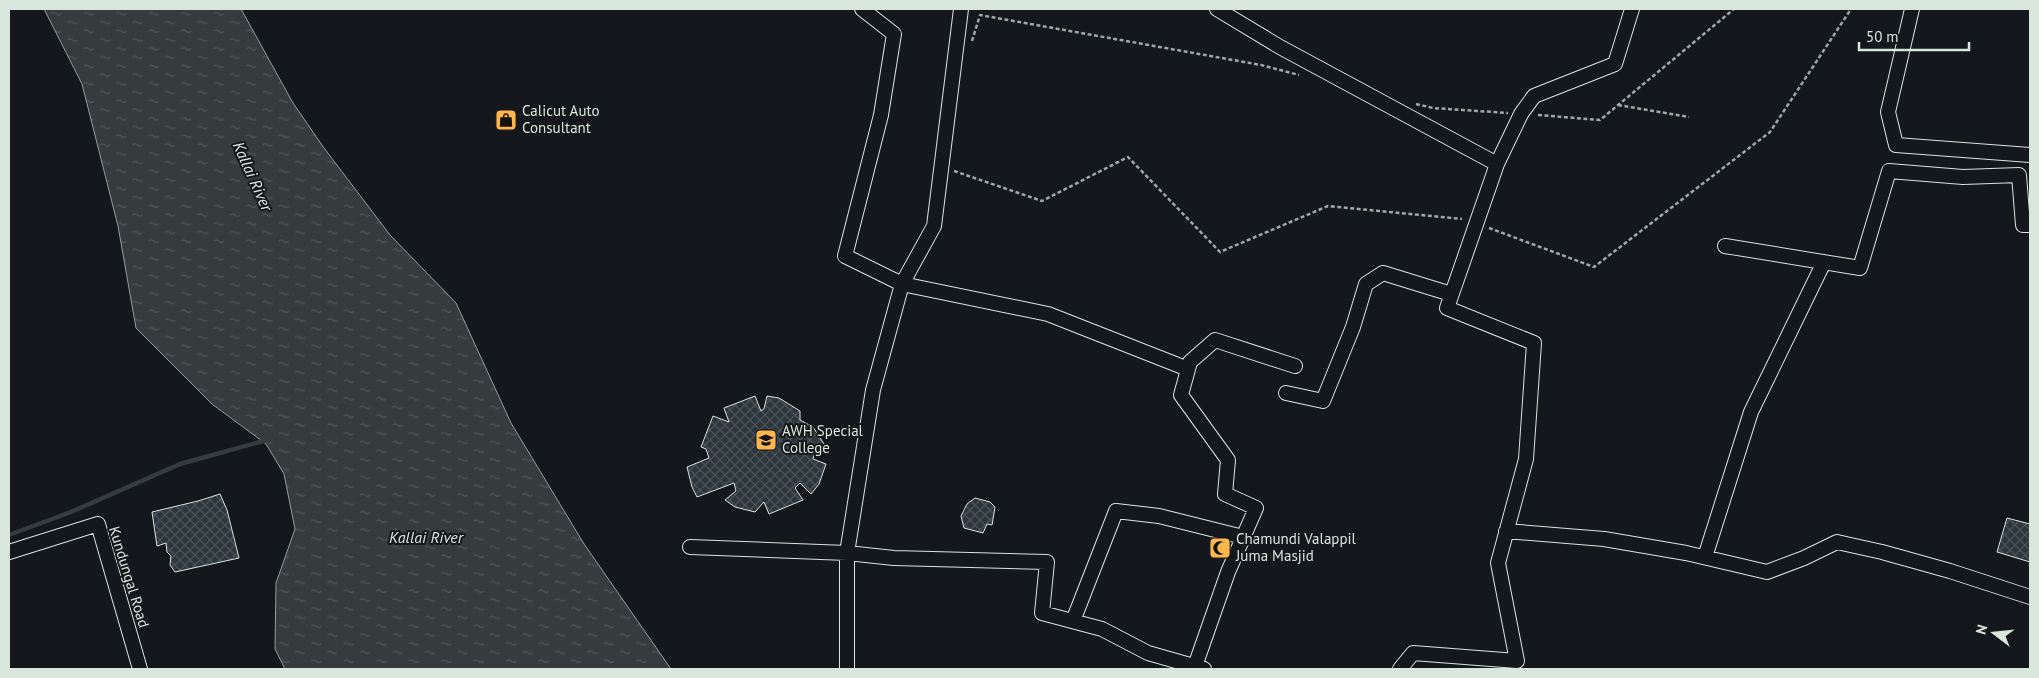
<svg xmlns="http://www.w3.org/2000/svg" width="2039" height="678" font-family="'PT Sans',sans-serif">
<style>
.water{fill:url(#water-ripples);stroke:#939e99}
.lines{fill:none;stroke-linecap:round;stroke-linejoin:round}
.stream{stroke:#363b3e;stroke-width:4.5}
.building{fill:url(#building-cross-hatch);stroke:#d8e6dc}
.street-casing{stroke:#d8e6dc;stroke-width:16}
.path{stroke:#9da8a2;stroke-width:2.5;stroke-dasharray:4 2.5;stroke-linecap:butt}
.street{stroke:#14181c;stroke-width:14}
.labels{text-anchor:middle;stroke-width:4;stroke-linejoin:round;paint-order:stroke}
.poi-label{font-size:15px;fill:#d8e6dc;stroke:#14181c;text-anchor:start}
.street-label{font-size:15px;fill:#d8e6dc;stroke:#14181c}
.water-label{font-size:16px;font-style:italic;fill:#d8e6dc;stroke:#14181c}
</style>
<defs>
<pattern id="water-ripples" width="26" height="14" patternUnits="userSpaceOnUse" patternTransform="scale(1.25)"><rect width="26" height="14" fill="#363b3e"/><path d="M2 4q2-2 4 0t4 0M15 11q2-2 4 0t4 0" fill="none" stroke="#525759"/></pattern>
<pattern id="building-cross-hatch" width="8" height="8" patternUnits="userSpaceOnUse" patternTransform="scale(1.25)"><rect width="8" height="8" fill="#2c363c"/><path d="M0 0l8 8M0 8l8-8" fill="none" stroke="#4a5358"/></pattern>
</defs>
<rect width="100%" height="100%" fill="#14181c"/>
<path class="water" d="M 44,9 L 241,9 L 293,103 L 324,148 L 390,235 L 456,303 L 511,423 L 584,544 L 671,669 L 285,669 L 275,649 L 276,583 L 295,529 L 284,474 L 266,444 L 212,404 L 136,328 L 118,226 L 82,84 Z"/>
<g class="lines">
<path class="stream" d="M 9,535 L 71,512 L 180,464 L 267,440"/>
</g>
<path class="building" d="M 755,396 L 761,411 L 764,409 L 767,396 L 779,398 L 800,411 L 800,420 L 813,427 L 824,444 L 827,453 L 815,452 L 813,459 L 826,464 L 819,484 L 811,494 L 800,483 L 795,488 L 803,500 L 769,514 L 764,502 L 755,512 L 735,507 L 725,500 L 736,491 L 734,483 L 697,497 L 692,487 L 687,467 L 709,458 L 706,449 L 701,447 L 713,416 L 729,422 L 724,408 Z
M 220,494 L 227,510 L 239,558 L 175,572 L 170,565 L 171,556 L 167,552 L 166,543 L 157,546 L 152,512 L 198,501 Z
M 975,498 L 990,502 L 995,507 L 992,525 L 987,524 L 983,533 L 964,528 L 961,516 L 967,504 Z
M 2007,518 L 2030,524 L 2030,562 L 1997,552 Z"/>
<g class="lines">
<g class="street-casing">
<path id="street" d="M 862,9 L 894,34 L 881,115 L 845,256 L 902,284 L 873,390 L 847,553 L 894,558 L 1047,562 L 1042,613 L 1102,629 L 1148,653 L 1204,669
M 961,9 L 934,226 L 902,284 L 1048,314 L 1188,369
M 1217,9 L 1280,47 L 1497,164
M 1912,9 L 1888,112 L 1896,145 L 2030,155
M 1725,246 L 1860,268 L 1889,171 L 1963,177 L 2019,175 L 2023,225 L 2030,225
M 1286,393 L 1323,401 L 1353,327 L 1366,284 L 1383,273 L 1451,294
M 1506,531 L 1604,539 L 1686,553 L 1767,572 L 1804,558 L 1837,542 L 1882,552 L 1950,571 L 2030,597
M 690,547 L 847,553 L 847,669
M 9,552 L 98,524 L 140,669
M 1705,557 L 1751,412 L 1824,262
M 1073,621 L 1116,511 L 1159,516 L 1243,537
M 1194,669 L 1228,572 L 1256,508 L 1225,494 L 1228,460 L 1181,395 L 1190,362 L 1215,340 L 1295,366
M 1400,669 L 1413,653 L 1517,661 L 1498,563 L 1526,459 L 1534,343 L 1447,308 L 1497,164 L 1521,114 L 1534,96 L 1615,64 L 1632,9"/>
</g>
<path class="path" d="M 972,41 L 980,15 L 1261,65 L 1299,75
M 1416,104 L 1433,108 L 1508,113
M 1618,105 L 1689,117
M 1538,115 L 1600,120 L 1734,9
M 954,171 L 1042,201 L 1128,157 L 1220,252 L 1328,206 L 1462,219
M 1489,228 L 1594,267 L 1770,132 L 1851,9"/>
<use href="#street" class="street"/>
</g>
<defs>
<g id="shop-square" transform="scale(1.125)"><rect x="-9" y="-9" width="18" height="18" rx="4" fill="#ffb74d" stroke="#14181c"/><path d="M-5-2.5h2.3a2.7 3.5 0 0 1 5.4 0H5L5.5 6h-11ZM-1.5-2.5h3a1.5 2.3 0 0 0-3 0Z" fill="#111"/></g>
<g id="university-square" transform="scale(1.125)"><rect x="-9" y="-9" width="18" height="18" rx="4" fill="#ffb74d" stroke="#14181c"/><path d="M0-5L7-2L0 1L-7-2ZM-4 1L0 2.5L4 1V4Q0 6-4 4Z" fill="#111"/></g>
<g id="mosque-square" transform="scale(1.125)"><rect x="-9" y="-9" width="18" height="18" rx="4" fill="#ffb74d" stroke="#14181c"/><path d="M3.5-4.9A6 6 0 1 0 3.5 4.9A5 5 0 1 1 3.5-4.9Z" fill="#111"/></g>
</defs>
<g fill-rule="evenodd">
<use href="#shop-square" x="506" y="120"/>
<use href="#university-square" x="766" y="440"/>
<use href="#mosque-square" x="1220" y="548"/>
</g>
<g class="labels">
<g class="poi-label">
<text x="522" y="116">Calicut Auto<tspan x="522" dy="17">Consultant</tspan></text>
<text x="782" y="436">AWH Special<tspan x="782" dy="17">College</tspan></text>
<text x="1236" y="544">Chamundi Valappil<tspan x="1236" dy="17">Juma Masjid</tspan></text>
</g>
<g class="street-label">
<text transform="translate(129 577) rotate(73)" y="5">Kundungal Road</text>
</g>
<g class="water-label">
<text transform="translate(253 176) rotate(66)" y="6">Kallai River</text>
<text x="426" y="543">Kallai River</text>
</g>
</g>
<rect width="2039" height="678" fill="none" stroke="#d8e6dc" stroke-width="20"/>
<g transform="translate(1994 633) rotate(286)" stroke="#14181c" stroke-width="4" paint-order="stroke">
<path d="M0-4L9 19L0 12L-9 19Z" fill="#d8e6dc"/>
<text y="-8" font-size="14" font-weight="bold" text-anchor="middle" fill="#d8e6dc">N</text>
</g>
<path d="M1859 42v8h110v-8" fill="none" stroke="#d8e6dc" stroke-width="2.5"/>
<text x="1866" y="42" font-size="15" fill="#d8e6dc" stroke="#14181c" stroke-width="4" paint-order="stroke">50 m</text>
</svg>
